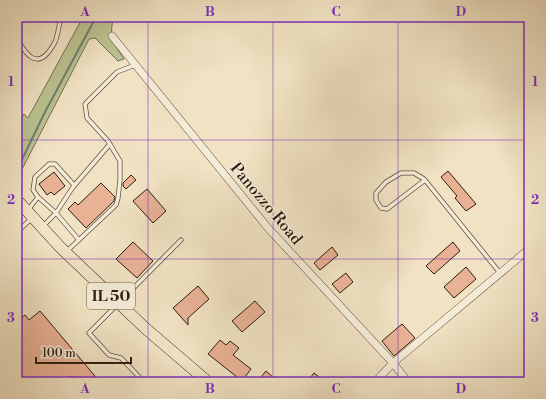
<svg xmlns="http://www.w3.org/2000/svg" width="546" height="399" font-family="'Libre Bodoni',serif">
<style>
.green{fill:#bbc392;stroke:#747051}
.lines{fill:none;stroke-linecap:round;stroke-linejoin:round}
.stream{stroke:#6f7e70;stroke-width:2}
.building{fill:#e9b295;stroke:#2c1d10}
.service-casing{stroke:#5d4e3d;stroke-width:5}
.minor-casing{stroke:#5d4e3d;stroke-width:8}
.primary-casing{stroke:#2c1d10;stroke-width:12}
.service{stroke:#f5ecd8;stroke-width:3.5}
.minor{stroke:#f5ecd8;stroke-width:7}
.primary{stroke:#f0e2c3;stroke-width:11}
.rail{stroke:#2c1d10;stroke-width:2;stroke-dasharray:7 7;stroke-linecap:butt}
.grid{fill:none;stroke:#7b2cbf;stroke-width:1;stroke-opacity:0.55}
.labels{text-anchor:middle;stroke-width:3;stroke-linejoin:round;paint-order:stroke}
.shield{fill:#f5ecd8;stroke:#685b4c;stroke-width:1}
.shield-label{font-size:15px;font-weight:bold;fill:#2c1d10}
.street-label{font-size:16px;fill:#2c1d10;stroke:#f5ecd8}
.neatline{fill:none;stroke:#7b2cbf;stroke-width:1.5}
.grid-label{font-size:13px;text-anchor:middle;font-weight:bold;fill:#7b2cbf}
</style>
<rect width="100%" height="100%" fill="#f0e2c3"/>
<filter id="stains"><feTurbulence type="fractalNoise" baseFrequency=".005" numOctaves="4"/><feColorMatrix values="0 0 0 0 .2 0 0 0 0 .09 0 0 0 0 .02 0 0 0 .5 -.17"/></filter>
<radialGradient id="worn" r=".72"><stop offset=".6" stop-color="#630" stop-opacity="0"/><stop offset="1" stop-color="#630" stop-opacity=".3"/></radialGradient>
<path class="green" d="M 83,17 L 114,17 C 108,36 114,44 124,59 L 118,61 L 95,38 L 89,39 L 17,179 L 17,124 L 24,114 L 28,118 Z"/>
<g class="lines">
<path class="stream" d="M 17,170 L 45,112 L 96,17"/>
</g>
<path class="building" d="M 448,171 L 476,204 L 466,211 L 455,198 L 457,196 L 441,177 Z
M 54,172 L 65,186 L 54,195 L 51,192 L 47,195 L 39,184 Z
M 131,175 L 136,180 L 126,189 L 123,186 L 123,183 Z
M 101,183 L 115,197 L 114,201 L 86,228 L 68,209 L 75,202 L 78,205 Z
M 147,189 L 166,211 L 153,223 L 133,201 Z
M 133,242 L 153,261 L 137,278 L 116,259 Z
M 453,242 L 460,251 L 434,274 L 426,266 Z
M 332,247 L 338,255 L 320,270 L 314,263 Z
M 466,267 L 476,279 L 454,298 L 444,287 Z
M 346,273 L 353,282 L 340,293 L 332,284 Z
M 198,286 L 209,299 L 188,318 L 188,325 L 173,308 Z
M 255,301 L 265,312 L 242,332 L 232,321 Z
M 40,311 L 100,382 L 77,382 L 72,376 L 64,382 L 17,382 L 17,321 L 25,315 L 29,320 Z
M 402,324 L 415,338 L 394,356 L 382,341 Z
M 220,340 L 226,345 L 230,341 L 239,348 L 233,355 L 251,369 L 242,381 L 208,354 Z
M 266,371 L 275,379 L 272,382 L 257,382 Z
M 314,373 L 326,382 L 307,382 Z"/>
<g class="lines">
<g class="service-casing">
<path id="service" d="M 17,39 C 21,45 25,53 31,57 C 42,64 50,51 55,42 C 58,35 59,25 61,17
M 425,180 L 387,209 L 381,208 L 376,200 L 376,193 L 386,182 L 401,173 L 414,173 L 424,179 L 425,180 L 500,273
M 38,197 L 56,213 L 73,187 L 110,144
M 28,210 L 38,197 L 33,190 L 35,177 L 49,164 L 55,164 L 74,185
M 43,226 L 56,213 L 79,240
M 17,232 L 32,218
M 66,252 L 116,205 L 118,198 L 120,180 L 120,161 L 108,141 L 87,118 L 85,104 L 117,72 L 135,65
M 144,382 L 121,358 L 109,355 L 89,333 L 181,240"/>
</g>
<g class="minor-casing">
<path id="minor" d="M 112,36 L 268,228 L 393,363 L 408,382
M 375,382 L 393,363 L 529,249"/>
</g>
<g class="primary-casing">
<path id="primary" d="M 17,200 L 60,247 L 145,328 L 208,382"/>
</g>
<use href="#service" class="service"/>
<use href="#minor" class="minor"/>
<use href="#primary" class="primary"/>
<path class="rail" d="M 17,324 L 23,319"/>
</g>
<path class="grid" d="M 148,17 L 148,382M 273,17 L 273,382M 398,17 L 398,382M 17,140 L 529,140M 17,259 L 529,259"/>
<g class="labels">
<rect class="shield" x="87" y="283" width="48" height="26" rx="3"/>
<g class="shield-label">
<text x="111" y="301">IL 50</text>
</g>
<g class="street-label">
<text transform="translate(267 203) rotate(50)" y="6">Panozzo Road</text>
</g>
</g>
<rect width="546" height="399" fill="none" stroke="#f0e2c3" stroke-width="44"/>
<path d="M36 357v6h95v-6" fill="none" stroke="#2c1d10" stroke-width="2"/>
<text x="42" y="357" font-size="12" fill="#2c1d10" stroke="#f5ecd8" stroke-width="3" paint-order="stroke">100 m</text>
<rect x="22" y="22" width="502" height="355" class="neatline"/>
<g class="grid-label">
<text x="85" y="16">A</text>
<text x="210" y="16">B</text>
<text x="336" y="16">C</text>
<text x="461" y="16">D</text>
<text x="11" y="86">1</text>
<text x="535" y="86">1</text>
<text x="11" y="204">2</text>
<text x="535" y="204">2</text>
<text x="11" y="322">3</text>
<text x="535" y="322">3</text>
<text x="85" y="393">A</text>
<text x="210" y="393">B</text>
<text x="336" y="393">C</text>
<text x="461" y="393">D</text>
</g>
<rect width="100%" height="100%" filter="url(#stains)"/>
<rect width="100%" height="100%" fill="url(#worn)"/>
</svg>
